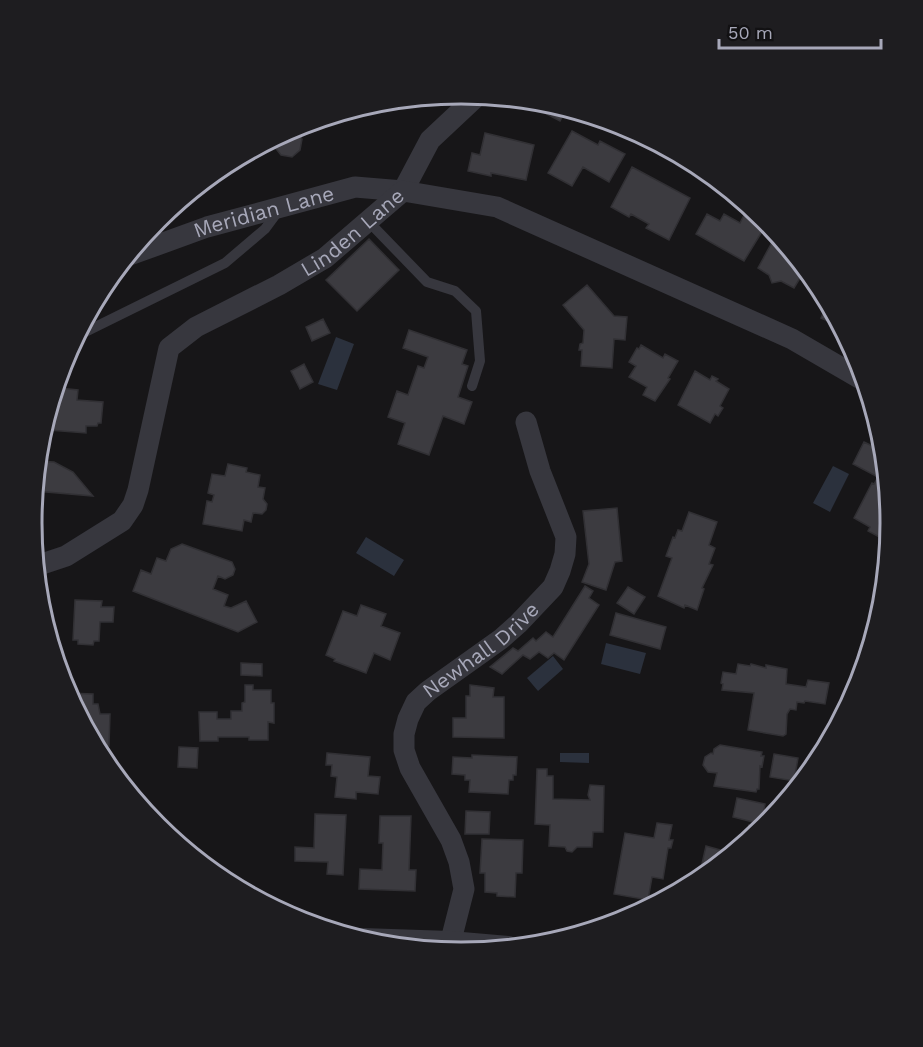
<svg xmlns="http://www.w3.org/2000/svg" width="923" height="1047" font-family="'Work Sans',sans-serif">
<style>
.water{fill:#2b313d}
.building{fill:#3c3b40;stroke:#313034;stroke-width:1.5}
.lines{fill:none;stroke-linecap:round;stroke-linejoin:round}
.service{stroke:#37373e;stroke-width:10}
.minor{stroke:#37373e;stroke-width:21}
.tertiary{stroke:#37373e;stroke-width:26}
.labels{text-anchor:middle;stroke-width:4.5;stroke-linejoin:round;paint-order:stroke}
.street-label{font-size:21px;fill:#a7a8b9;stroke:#121113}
.rim{fill:none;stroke:#a7a8b9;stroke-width:3}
</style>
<rect width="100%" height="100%" fill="#171618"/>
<path class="water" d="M 336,337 L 354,344 L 337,390 L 318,384 Z
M 833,466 L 849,474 L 830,512 L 813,503 Z
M 366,537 L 404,560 L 394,576 L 356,553 Z
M 606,643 L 646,653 L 640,674 L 601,664 Z
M 553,656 L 563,669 L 538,691 L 527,678 Z
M 560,753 L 589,753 L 589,763 L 560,762 Z"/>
<path class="building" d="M 541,101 L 567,108 L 560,121 L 537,109 Z
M 319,120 L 300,135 L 302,139 L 300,150 L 292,157 L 281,155 L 270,141 L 259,151 L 256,148 L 297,126 Z
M 572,131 L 598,145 L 600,141 L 625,154 L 609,182 L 583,167 L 572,186 L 548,173 Z
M 485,133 L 534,145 L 526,180 L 491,173 L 491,176 L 468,171 L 472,153 L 480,155 Z
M 632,167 L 690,198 L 669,240 L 646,228 L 649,224 L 631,214 L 629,217 L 611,207 Z
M 745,213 L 766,225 L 744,261 L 696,234 L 707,214 L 720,221 L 724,214 L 740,223 Z
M 777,233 L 818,284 L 816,287 L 800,278 L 794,288 L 781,281 L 772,283 L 769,275 L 758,268 Z
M 369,239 L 399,270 L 357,311 L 326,280 Z
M 587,285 L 614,316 L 627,317 L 625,340 L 614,339 L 612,368 L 581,366 L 582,350 L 579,350 L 580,344 L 583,343 L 584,330 L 563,305 Z
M 828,302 L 842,327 L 821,318 Z
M 323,319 L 330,333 L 312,341 L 306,327 Z
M 409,330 L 467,350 L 462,364 L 468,366 L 458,397 L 472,402 L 464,424 L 443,416 L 429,455 L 398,444 L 405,423 L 388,417 L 397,391 L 408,395 L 418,366 L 424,368 L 428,357 L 403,348 Z
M 641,345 L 663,358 L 665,354 L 678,361 L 668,378 L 670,379 L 655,401 L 643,395 L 647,387 L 629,377 L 636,366 L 629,362 L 637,348 L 639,349 Z
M 304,364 L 313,382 L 300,389 L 291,371 Z
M 695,371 L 710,380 L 712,376 L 718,379 L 716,381 L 729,389 L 720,406 L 723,408 L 718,416 L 715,414 L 710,423 L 678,405 Z
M 59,388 L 78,390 L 77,400 L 103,402 L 101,423 L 98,423 L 97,426 L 86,426 L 86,433 L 49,430 L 51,403 L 52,401 L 58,401 Z
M 864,442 L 885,452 L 891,524 L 890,537 L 887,536 L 885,540 L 868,531 L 870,527 L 854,518 L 872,483 L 874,484 L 878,477 L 853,464 Z
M 38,461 L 54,462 L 73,472 L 93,496 L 35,491 Z
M 228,464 L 247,468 L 246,472 L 260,475 L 258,487 L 265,488 L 263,499 L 267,504 L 266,510 L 262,514 L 253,513 L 251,522 L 244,520 L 242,531 L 203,524 L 207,501 L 212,502 L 214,495 L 208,493 L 212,474 L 225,476 Z
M 617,508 L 622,561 L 615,562 L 606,590 L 582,582 L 589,564 L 583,511 Z
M 689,512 L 717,522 L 709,545 L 715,548 L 709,564 L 713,565 L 702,588 L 704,589 L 697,610 L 685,605 L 684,608 L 658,596 L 672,558 L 666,556 L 673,537 L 675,538 L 678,530 L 682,531 Z
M 182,544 L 232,562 L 235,569 L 233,575 L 225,579 L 218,576 L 213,589 L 228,595 L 224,606 L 231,608 L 246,601 L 257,622 L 238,632 L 133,591 L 141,570 L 151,574 L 157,558 L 166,561 L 171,549 Z
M 585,586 L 593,591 L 589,598 L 599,605 L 564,660 L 554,653 L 548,658 L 539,652 L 530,659 L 523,655 L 502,674 L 490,667 L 513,648 L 518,651 L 533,638 L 536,641 L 546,632 L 553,637 Z
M 628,587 L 645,597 L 634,614 L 617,603 Z
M 75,600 L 102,601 L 101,607 L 114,607 L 113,622 L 100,622 L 99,641 L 94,641 L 93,645 L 78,644 L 78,640 L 73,640 Z
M 361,605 L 386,614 L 381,626 L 400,633 L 390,660 L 374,653 L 366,673 L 334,661 L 335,659 L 326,655 L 343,611 L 357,616 Z
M 616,613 L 666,627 L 660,649 L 610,635 Z
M 241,663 L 262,664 L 262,676 L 241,675 Z
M 738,664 L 750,666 L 751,664 L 766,668 L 766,665 L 787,669 L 786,684 L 806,687 L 808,680 L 829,683 L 825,704 L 805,701 L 804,703 L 797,702 L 796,710 L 790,709 L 787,714 L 786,734 L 783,736 L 748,730 L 754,693 L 722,690 L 723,684 L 721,683 L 723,672 L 736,674 Z
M 245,685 L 253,685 L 253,690 L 271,690 L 271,703 L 274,703 L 274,723 L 268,722 L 268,740 L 249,740 L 249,737 L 218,737 L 218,741 L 200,741 L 199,712 L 217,712 L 217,719 L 231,719 L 231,711 L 242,711 L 242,703 L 245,702 Z
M 470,685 L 494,688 L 493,697 L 504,697 L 504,738 L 453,737 L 453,718 L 466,718 L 466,696 L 470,696 Z
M 67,693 L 93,694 L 93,704 L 98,704 L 100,714 L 110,714 L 109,746 L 95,745 Z
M 720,745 L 762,752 L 761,756 L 764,756 L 762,767 L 760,766 L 759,789 L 757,789 L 756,792 L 714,786 L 717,773 L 708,772 L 703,765 L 705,757 L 711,753 L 713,754 L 714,749 Z
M 179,747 L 198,748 L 197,768 L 178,767 Z
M 327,753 L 370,757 L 368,776 L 380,777 L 378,794 L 356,792 L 356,799 L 335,797 L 337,777 L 331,776 L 332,765 L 326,765 Z
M 774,754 L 798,758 L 794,781 L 770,777 Z
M 472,755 L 517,757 L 516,775 L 513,775 L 513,780 L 509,780 L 508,794 L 469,792 L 470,780 L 465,780 L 465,775 L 452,774 L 453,757 L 472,758 Z
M 537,769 L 547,769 L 547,776 L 553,776 L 553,799 L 590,800 L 588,795 L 590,785 L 604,786 L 603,832 L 593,832 L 592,847 L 577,847 L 572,852 L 567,851 L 565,847 L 549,846 L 550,825 L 535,824 Z
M 737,798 L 765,804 L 764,810 L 771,811 L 767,825 L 766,825 L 765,828 L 747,843 L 748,838 L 746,838 L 749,825 L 752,826 L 753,822 L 733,817 Z
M 466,811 L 490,812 L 489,834 L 465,834 Z
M 315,814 L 346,815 L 343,875 L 327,874 L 328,862 L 295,861 L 295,847 L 314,848 Z
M 380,816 L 411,816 L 409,870 L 416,870 L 415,891 L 359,889 L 360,869 L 382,870 L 383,843 L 379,843 Z
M 657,823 L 672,825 L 669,840 L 673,840 L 671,848 L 668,848 L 663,879 L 652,877 L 648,900 L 614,894 L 625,833 L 654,838 Z
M 482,839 L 523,840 L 522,873 L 516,873 L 515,897 L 497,896 L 497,893 L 485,892 L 485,873 L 480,873 Z
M 706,846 L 731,853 L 735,852 L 704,878 L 699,877 Z
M 682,881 L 692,884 L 679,892 Z"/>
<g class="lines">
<path class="service" d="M 368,221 L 427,282 L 455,291 L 476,311 L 480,361 L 472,386
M 77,336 L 225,263 L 265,229 L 279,210"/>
<g class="minor">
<path id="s1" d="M 127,256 L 207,227 L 355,187 L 403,191 L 430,140 L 478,95"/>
<path id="s2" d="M 36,566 L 66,556 L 122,521 L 133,505 L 138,490 L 169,348 L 196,327 L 279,285 L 325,258 L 403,191 L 497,207 L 792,339 L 866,382"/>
<path id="s3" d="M 450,952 L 450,944 L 464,889 L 459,862 L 451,840 L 410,768 L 404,750 L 404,734 L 408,719 L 416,702 L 428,691 L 501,639 L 518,624 L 553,587 L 560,571 L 565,554 L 566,537 L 540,471 L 526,422"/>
</g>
<path class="tertiary" d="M 362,941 L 450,944 L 508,949"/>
</g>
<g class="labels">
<g class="street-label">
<text dy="7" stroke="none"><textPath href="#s1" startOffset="144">Meridian Lane</textPath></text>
<text dy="7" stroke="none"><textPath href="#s2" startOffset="496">Linden Lane</textPath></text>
<text dy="7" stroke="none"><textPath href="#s3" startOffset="351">Newhall Drive</textPath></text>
</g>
</g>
<path d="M0 0H923V1047H0ZM42 523a419 419 0 1 1 838 0a419 419 0 1 1-838 0Z" fill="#1e1d20" fill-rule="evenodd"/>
<path class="rim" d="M42 523a419 419 0 1 1 838 0a419 419 0 1 1-838 0Z"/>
<path d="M719 39v9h162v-9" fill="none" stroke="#a7a8b9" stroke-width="3"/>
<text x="728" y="39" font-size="18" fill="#a7a8b9" stroke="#121113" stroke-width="4.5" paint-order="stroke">50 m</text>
</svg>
